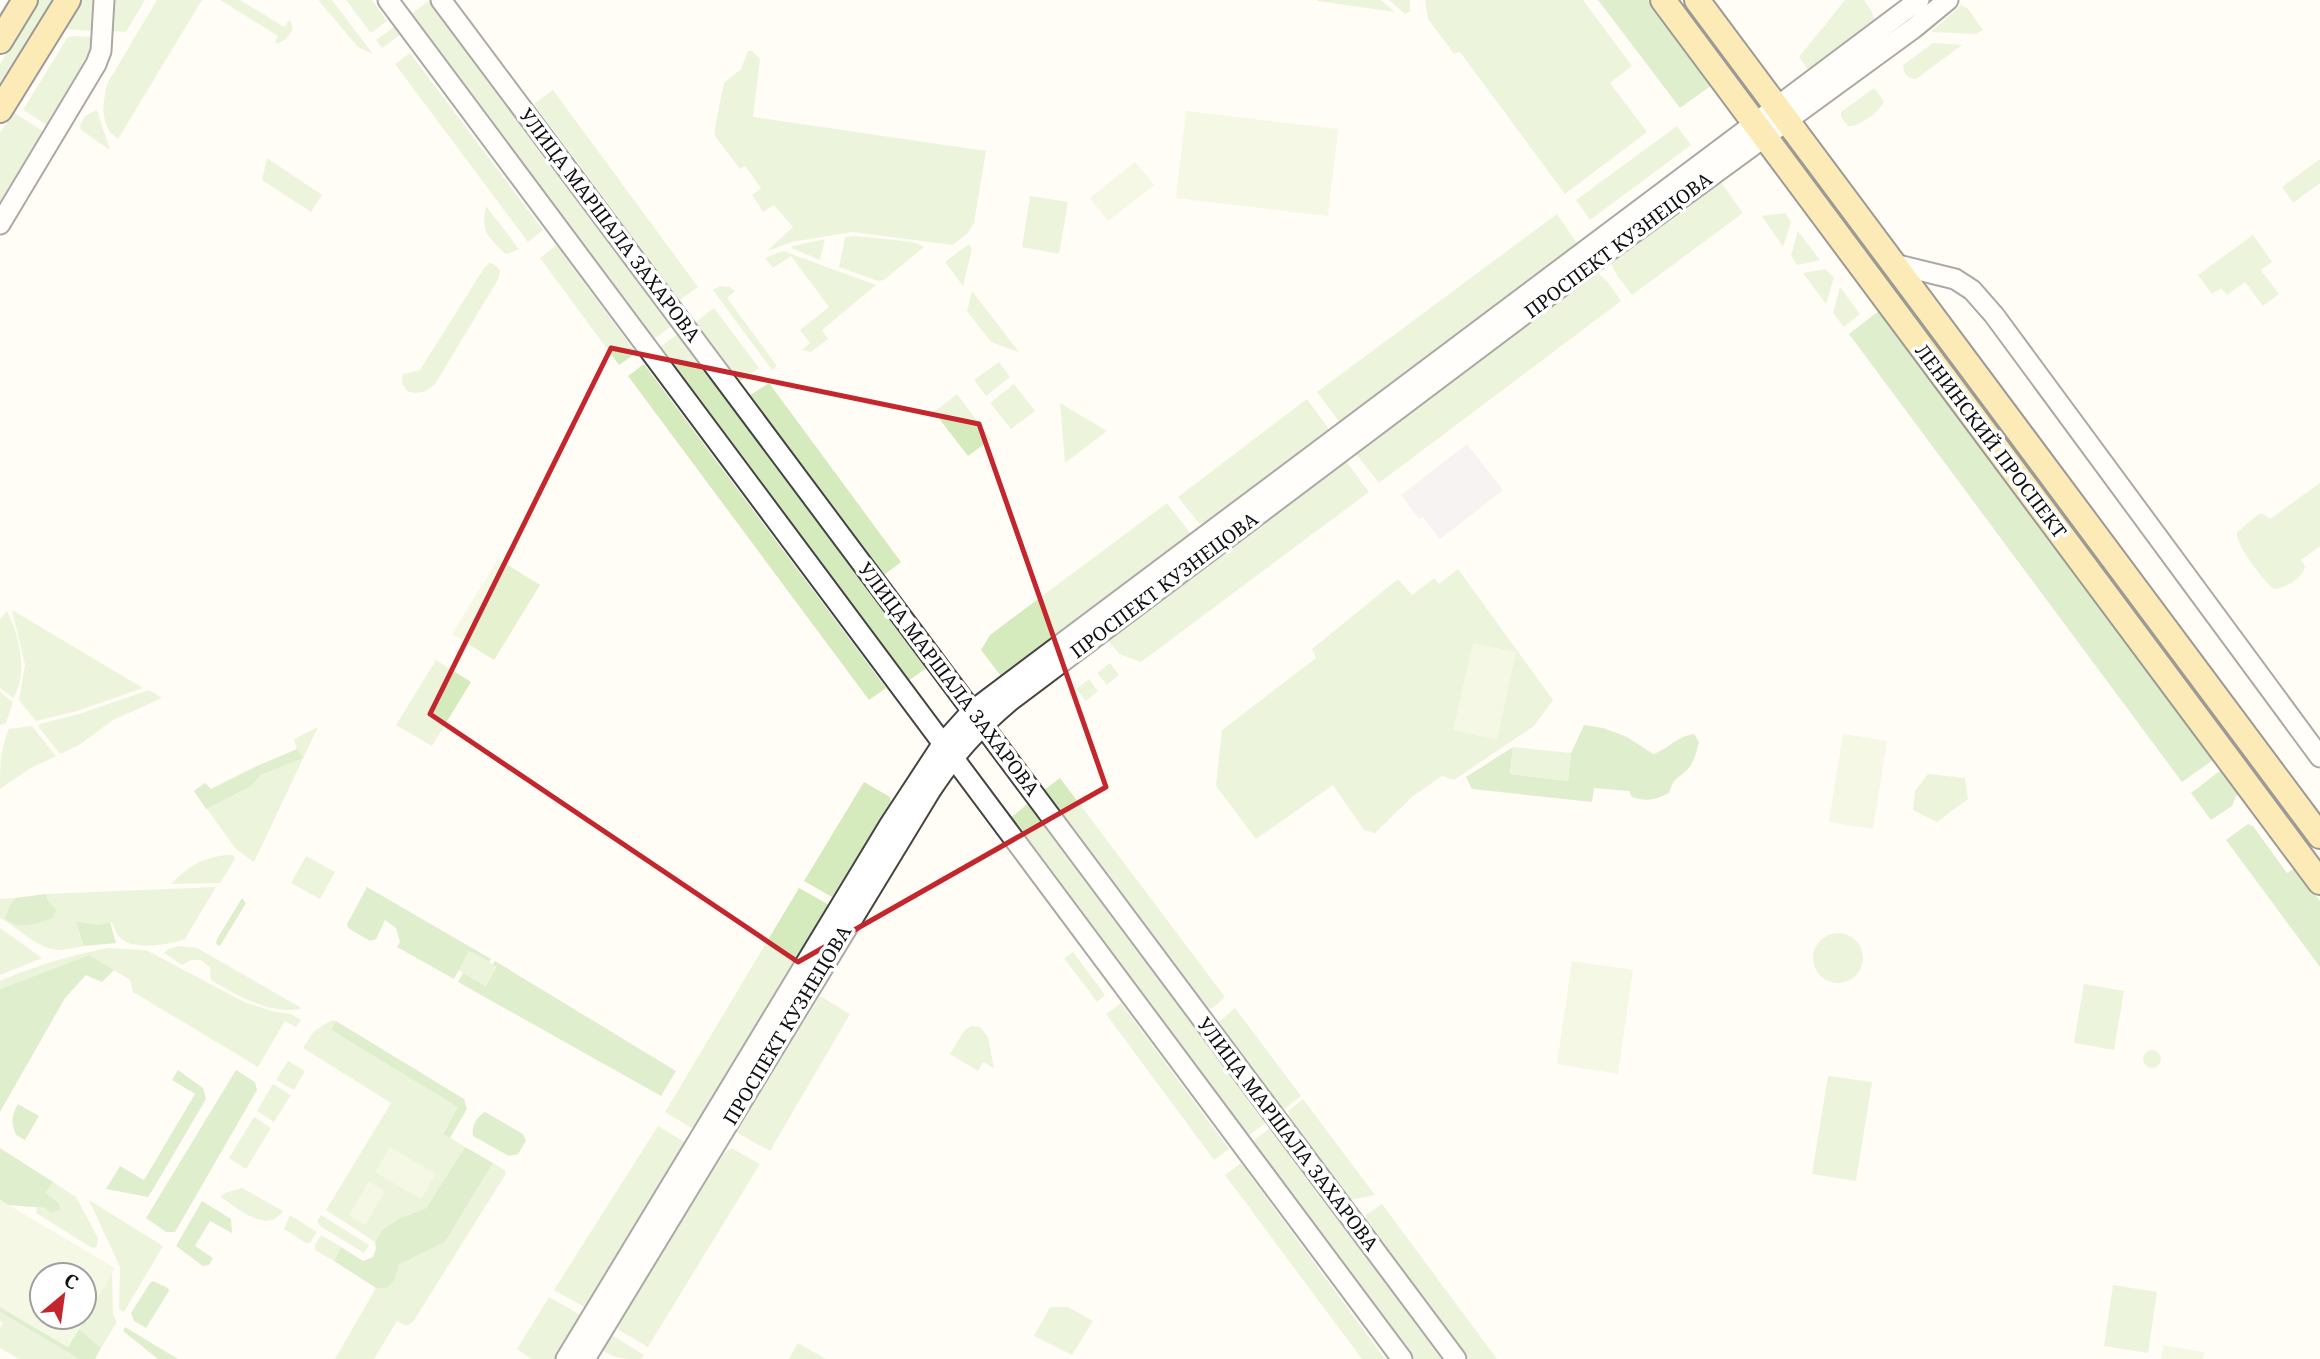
<svg xmlns="http://www.w3.org/2000/svg" width="2320" height="1359" font-family="'Noto Serif',serif">
<style>
.industrial{fill:#eee6ef}
.green{fill:#d5ebbd}
.forest{fill:#b9dc9c}
.pitch{fill:#e6f2cf;fill-rule:evenodd}
.lines{fill:none;stroke-linecap:round;stroke-linejoin:round}
.minor-casing{stroke:#444;stroke-width:23}
.major-casing{stroke:#222;stroke-width:28}
.minor{stroke:#fff;stroke-width:19}
.major{stroke:#f9d66b;stroke-width:24}
.marked{fill:none;stroke:#c4262e;stroke-width:5;stroke-linejoin:round}
.labels{text-anchor:middle;stroke-width:7;stroke-linejoin:round;paint-order:stroke}
.street-label{font-size:19px;fill:#111;stroke:#fff}
</style>
<rect width="100%" height="100%" fill="#fffdf5"/>
<path class="industrial" d="M 1467,444 L 1503,490 L 1440,539 L 1423,517 L 1419,519 L 1401,495 Z"/>
<path class="green" d="M 39,0 L 53,0 L 0,87 L 0,64 Z
M 81,0 L 96,0 L 95,31 L 64,29 Z
M 112,0 L 145,0 L 126,32 L 112,31 Z
M 157,0 L 202,0 L 118,139 C 99,128 102,100 108,82 Z
M 220,0 L 240,0 L 284,27 L 290,19 L 293,29 L 286,39 L 277,44 L 275,41 L 278,36 Z
M 318,0 L 332,0 L 373,54 L 358,47 Z
M 346,0 L 372,0 L 387,21 L 371,33 Z
M 430,0 L 673,325 L 654,339 L 411,14 Z
M 1317,0 L 1381,0 L 1395,12 L 1317,1 Z
M 1389,0 L 1410,0 L 1410,11 L 1405,14 Z
M 1425,0 L 1583,0 L 1632,66 L 1610,83 L 1647,132 L 1565,194 L 1460,52 L 1454,54 L 1428,19 Z
M 1845,0 L 1864,0 L 1872,12 L 1875,22 L 1809,71 L 1799,57 Z
M 1961,5 L 1968,9 L 1983,30 L 1976,34 L 1931,32 Z
M 394,27 L 400,35 L 382,48 L 376,40 Z
M 72,36 L 94,37 L 92,52 L 50,127 L 23,110 L 67,38 Z
M 1933,43 L 1962,45 L 1916,79 C 1908,79 1903,73 1903,65 Z
M 748,51 L 752,51 L 760,59 L 753,117 L 986,151 L 974,223 L 968,233 L 953,245 L 852,232 L 792,242 L 767,251 L 793,227 L 774,205 L 763,212 L 752,195 L 761,188 L 745,166 L 740,169 L 715,136 L 715,127 L 724,83 L 741,69 Z
M 410,53 L 543,230 L 528,242 L 395,64 Z
M 1874,88 L 1884,101 C 1881,111 1858,128 1848,126 L 1841,117 L 1841,112 Z
M 553,90 L 698,287 L 680,300 L 534,104 Z
M 97,110 L 110,150 L 81,130 L 80,125 L 85,116 Z
M 13,112 L 46,133 L 0,209 L 0,133 Z
M 1677,126 L 1691,145 L 1590,220 L 1576,200 Z
M 267,158 L 322,195 L 311,212 L 262,180 Z
M 2320,159 L 2320,183 L 2293,203 L 2282,187 Z
M 1720,181 L 1743,213 L 1632,295 L 1616,274 L 1610,261 Z
M 1030,196 L 1068,202 L 1059,254 L 1022,247 Z
M 486,206 L 519,249 L 507,254 L 503,252 C 486,234 481,231 486,206 Z
M 1785,213 L 1791,222 L 1783,247 L 1762,216 Z
M 1557,214 L 1578,245 L 1341,422 L 1338,420 L 1317,392 Z
M 1798,231 L 1820,260 L 1797,265 L 1791,255 Z
M 2253,235 L 2272,262 L 2261,270 L 2279,294 L 2263,306 L 2245,282 L 2227,295 L 2221,288 L 2212,294 L 2198,275 Z
M 855,236 L 913,242 L 924,247 L 884,280 L 878,281 L 839,267 L 845,237 Z
M 825,239 L 820,260 L 791,248 L 793,246 Z
M 969,244 L 972,249 L 963,286 L 945,262 Z
M 556,245 L 636,353 L 619,365 L 540,258 Z
M 783,251 L 876,285 L 822,330 L 828,339 L 811,352 L 802,350 L 810,343 L 800,330 L 829,307 L 791,256 L 773,268 L 765,258 Z
M 489,263 L 494,264 L 500,270 L 499,278 L 435,384 C 427,392 418,395 407,391 L 402,383 L 403,374 L 420,370 L 484,268 Z
M 1826,269 L 1834,278 L 1826,304 L 1803,273 Z
M 1596,272 L 1607,281 L 1621,301 L 1379,483 L 1355,453 Z
M 720,286 L 729,287 L 735,291 L 727,298 L 777,366 L 772,370 L 713,290 Z
M 1840,287 L 1860,314 L 1844,327 L 1833,313 Z
M 972,291 L 1019,352 L 991,342 L 967,311 Z
M 714,308 L 759,368 L 740,381 L 696,322 Z
M 679,333 L 928,667 L 908,681 L 660,347 Z
M 999,362 L 1010,377 L 986,396 L 974,380 Z
M 644,364 L 886,688 L 869,700 L 628,376 Z
M 769,383 L 901,562 L 884,575 L 750,395 Z
M 1014,384 L 1035,411 L 1011,429 L 990,403 Z
M 957,394 L 991,439 L 968,456 L 934,412 Z
M 1307,399 L 1328,428 L 1328,432 L 1204,524 L 1199,523 L 1178,497 Z
M 1060,403 L 1107,431 L 1065,463 Z
M 1345,460 L 1369,492 L 1141,662 L 1119,654 L 1107,639 Z
M 2320,483 L 2320,546 L 2301,560 L 2305,567 C 2302,578 2285,589 2274,589 C 2263,580 2235,545 2237,532 L 2259,514 L 2263,514 L 2270,519 Z
M 1167,503 L 1191,534 L 1001,676 L 981,650 L 990,635 Z
M 1458,569 L 1553,700 L 1534,726 L 1454,780 L 1442,776 L 1413,796 L 1375,833 L 1364,830 L 1333,785 L 1256,839 L 1216,786 L 1222,730 L 1316,658 L 1312,649 L 1398,579 L 1412,595 L 1434,578 L 1439,584 Z
M 12,610 L 143,688 L 77,711 L 36,721 L 19,700 L 25,665 Z
M 7,611 C 19,635 29,673 13,698 L 0,688 L 0,619 Z
M 436,660 L 471,682 L 432,746 L 396,725 Z
M 1110,663 L 1119,675 L 1107,685 L 1097,673 Z
M 1089,679 L 1098,691 L 1086,701 L 1076,689 Z
M 149,690 L 162,698 L 113,720 L 79,745 L 60,754 L 38,726 L 40,724 L 79,714 Z
M 0,692 L 13,702 L 6,723 L 0,725 Z
M 32,726 L 56,756 L 29,769 L 0,789 C 0,764 0,751 9,729 Z
M 318,727 L 254,862 L 236,849 L 194,791 L 205,783 L 211,789 L 257,766 L 297,750 L 294,739 Z
M 1513,747 L 1571,753 L 1568,781 L 1510,774 Z
M 1928,774 L 1965,778 L 1968,799 L 1937,822 L 1913,810 L 1915,791 Z
M 1060,778 L 1225,997 L 1213,1008 L 1208,1009 L 1044,790 Z
M 864,782 L 890,797 L 891,802 L 832,897 L 804,881 Z
M 1029,803 L 1267,1122 L 1248,1136 L 1010,818 Z
M 225,855 L 233,855 L 235,859 L 220,883 L 171,884 C 187,867 202,858 225,855 Z
M 306,856 L 335,872 L 320,899 L 291,883 Z
M 216,887 L 185,939 C 169,945 132,951 119,937 C 116,933 114,927 112,922 L 99,925 L 77,921 L 80,937 L 85,946 C 78,947 70,949 62,950 C 39,951 19,928 0,918 L 0,899 L 15,898 L 6,913 L 49,903 L 46,894 Z
M 799,888 L 831,906 L 695,1130 L 665,1112 Z
M 0,928 L 42,958 L 0,975 Z
M1813 958a25 25 0 1 1 50 0a25 25 0 1 1-50 0Z
M 179,946 L 197,948 L 300,1007 L 300,1009 C 270,1015 236,995 211,980 L 210,968 L 201,960 L 191,960 L 182,965 L 164,953 L 168,949 Z
M 108,948 L 146,950 L 244,1002 L 275,1012 L 291,1014 L 301,1020 L 296,1027 L 285,1021 L 258,1067 L 133,992 L 130,980 L 89,955 L 0,989 L 0,981 C 37,965 69,956 108,948 Z
M 469,951 L 496,966 L 486,986 L 458,970 Z
M 1073,952 L 1105,995 L 1097,1002 L 1064,958 Z
M 2084,984 L 2124,991 L 2114,1050 L 2074,1043 Z
M 820,996 L 850,1014 L 770,1151 L 736,1132 Z
M 1121,1003 L 1229,1149 L 1214,1160 L 1106,1014 Z
M 1235,1008 L 1301,1096 L 1283,1110 L 1219,1024 L 1220,1021 Z
M 332,1020 L 336,1021 L 331,1030 L 459,1107 L 443,1133 L 465,1147 L 426,1208 L 400,1218 L 384,1228 L 375,1242 L 326,1210 L 391,1103 L 303,1048 L 314,1031 Z
M 971,1026 L 980,1027 L 988,1037 L 994,1068 L 983,1062 L 978,1071 L 950,1054 L 964,1031 Z
M2143 1059a9 9 0 1 1 18 0a9 9 0 1 1-18 0Z
M 288,1061 L 305,1071 L 294,1090 L 276,1080 Z
M 1828,1076 L 1872,1082 L 1856,1181 L 1812,1174 Z
M 273,1084 L 291,1095 L 274,1122 L 257,1111 Z
M 1303,1099 L 1375,1195 L 1351,1200 L 1288,1116 L 1290,1114 L 1288,1111 Z
M 254,1117 L 271,1128 L 246,1169 L 229,1158 Z
M 658,1126 L 688,1144 L 588,1309 L 554,1290 Z
M 1271,1127 L 1444,1359 L 1414,1359 L 1252,1142 Z
M 731,1148 L 760,1164 L 648,1347 L 619,1330 L 616,1325 L 725,1152 Z
M 493,1163 L 505,1170 L 505,1175 L 413,1322 L 406,1326 L 397,1321 L 374,1359 L 335,1359 L 376,1288 L 387,1288 L 394,1281 L 400,1264 L 445,1242 Z
M 1241,1163 L 1385,1359 L 1386,1359 L 1362,1359 L 1225,1175 Z
M 53,1182 L 76,1197 L 98,1238 L 97,1246 L 94,1248 L 89,1246 L 36,1213 L 37,1207 L 46,1208 L 59,1203 L 46,1193 Z
M 242,1188 L 283,1211 C 267,1235 238,1208 220,1197 L 225,1193 Z
M 89,1200 L 163,1246 L 124,1312 L 119,1309 L 120,1267 Z
M 1382,1204 L 1497,1359 L 1469,1359 L 1366,1221 L 1366,1215 Z
M 290,1215 L 317,1232 L 310,1243 L 306,1243 L 284,1229 Z
M 321,1215 L 369,1245 L 364,1253 L 320,1226 L 317,1221 Z
M 321,1235 L 341,1247 L 334,1261 L 315,1250 L 315,1245 Z
M 112,1273 L 113,1315 L 117,1322 L 101,1348 L 79,1329 Z
M 2113,1285 L 2157,1292 L 2148,1353 L 2104,1346 Z
M 549,1297 L 584,1317 L 558,1359 L 532,1359 L 517,1349 Z
M 1050,1307 L 1068,1307 L 1093,1321 L 1072,1355 L 1034,1336 Z
M 0,1312 L 79,1359 L 19,1359 L 0,1348 L 0,1328 L 3,1323 L 0,1321 Z
M 610,1334 L 644,1355 L 642,1359 C 625,1359 613,1359 601,1349 Z
M 798,1343 L 826,1359 L 789,1359 Z"/>
<path class="forest" d="M 1598,0 L 1648,0 L 1712,85 L 1680,108 Z
M 1880,310 L 2213,760 L 2182,782 L 1849,334 Z
M 1584,725 L 1603,728 L 1627,737 L 1653,754 C 1669,749 1675,737 1694,734 L 1699,742 C 1696,752 1695,762 1687,770 C 1676,780 1674,778 1669,793 C 1656,800 1646,802 1632,797 L 1629,791 L 1594,788 L 1592,802 L 1472,789 L 1466,777 L 1513,747 L 1510,774 L 1568,781 L 1571,753 Z
M 297,749 L 303,758 L 260,775 L 251,786 L 206,809 L 194,791 L 205,783 L 211,789 L 257,766 Z
M 2221,770 L 2238,792 L 2232,806 L 2211,820 L 2191,793 Z
M 2248,824 L 2253,826 L 2287,873 L 2295,868 L 2320,901 L 2320,967 L 2226,840 Z
M 367,887 L 491,959 L 489,962 L 469,951 L 454,979 L 397,947 L 400,942 L 396,928 L 385,920 L 376,939 L 370,941 L 348,928 L 347,924 Z
M 46,894 L 49,903 L 57,910 L 52,918 C 36,923 18,932 5,918 L 9,907 L 15,898 Z
M 242,898 L 246,903 L 220,946 L 216,944 L 217,939 Z
M 76,921 L 99,925 L 110,922 L 116,943 L 85,946 L 82,942 Z
M 89,955 L 114,970 L 102,982 L 86,975 L 65,998 L 0,1112 L 0,989 Z
M 495,961 L 676,1071 L 661,1096 L 458,982 L 463,973 L 486,986 L 496,967 L 493,964 Z
M 336,1021 L 464,1099 L 467,1109 L 450,1138 L 443,1134 L 458,1107 L 331,1030 Z
M 178,1070 L 203,1088 L 206,1099 L 155,1186 L 148,1197 L 106,1189 L 120,1166 L 144,1180 L 195,1094 L 172,1080 Z
M 236,1070 L 255,1082 L 257,1090 L 175,1232 L 166,1232 L 146,1218 Z
M 18,1104 L 39,1116 L 25,1140 L 16,1135 C 11,1122 11,1116 18,1104 Z
M 485,1112 L 523,1134 L 526,1141 L 518,1154 L 509,1156 L 473,1136 C 471,1127 477,1116 485,1112 Z
M 465,1147 L 493,1163 L 445,1242 L 400,1264 L 394,1281 L 387,1288 L 376,1288 L 334,1261 L 341,1247 L 363,1261 L 373,1257 L 376,1249 L 375,1242 L 384,1228 L 400,1218 L 426,1208 Z
M 0,1148 L 53,1182 L 46,1193 L 59,1203 L 60,1210 L 50,1213 L 46,1208 L 8,1205 L 0,1200 Z
M 202,1201 L 231,1219 L 232,1233 L 210,1221 L 195,1246 L 213,1258 L 209,1265 L 203,1266 L 176,1246 Z
M 153,1281 L 168,1288 L 169,1291 L 146,1328 L 134,1321 L 131,1313 L 150,1283 Z
M 0,1307 L 68,1347 L 79,1329 L 101,1348 L 95,1359 L 79,1359 L 0,1312 Z
M 125,1327 L 178,1359 L 158,1359 L 123,1331 Z"/>
<path class="pitch" d="M 1186,111 L 1338,129 L 1328,216 L 1176,198 Z
M 1135,162 L 1154,185 L 1108,221 L 1090,198 Z
M 498,559 L 540,585 L 494,660 L 452,634 Z
M 1473,643 L 1516,652 L 1497,740 L 1453,730 Z
M 1843,734 L 1887,741 L 1873,829 L 1829,822 Z
M 1572,961 L 1633,970 L 1618,1074 L 1557,1064 Z
M 390,1147 L 436,1174 L 421,1199 L 375,1172 Z
M 369,1181 L 385,1192 L 365,1225 L 349,1215 Z
M 0,1200 L 115,1268 L 68,1347 L 0,1307 ZM 42,1275 L 84,1275 L 84,1317 L 42,1317 Z
M 2163,1345 L 2204,1352 L 2203,1359 L 2161,1359 Z"/>
<g class="lines">
<g class="minor-casing">
<path id="minor" d="M 388,0 L 1402,1359
M 441,0 L 1456,1359
M 0,224 L 96,64 L 101,51 L 104,0
M 1894,264 L 1955,279 L 1972,290 L 1994,315 L 2320,757
M 566,1359 L 890,824 L 943,743 L 972,711 L 1919,0
M 585,1359 L 931,790 C 955,754 976,730 1009,702 L 1599,258 L 1914,28 L 1948,0"/>
</g>
<g class="major-casing">
<path id="major" d="M 1663,0 L 2320,882
M 1697,0 L 2320,836
M 0,41 L 25,0
M 0,110 L 68,0"/>
</g>
<use href="#minor" class="minor"/>
<use href="#major" class="major"/>
</g>
<path d="M0 0H2320V1359H0ZM 611,348 L 979,424 L 1106,787 L 798,962 L 430,714 Z" fill="#fffdf5" fill-opacity=".55" fill-rule="evenodd"/>
<path class="marked" d="M 611,348 L 979,424 L 1106,787 L 798,962 L 430,714 Z"/>
<g class="labels">
<g class="street-label">
<text transform="translate(610 225) rotate(53)" y="7">УЛИЦА МАРШАЛА ЗАХАРОВА</text>
<text transform="translate(1618 245) rotate(-37)" y="7">ПРОСПЕКТ КУЗНЕЦОВА</text>
<text transform="translate(1991 441) rotate(53)" y="7">ЛЕНИНСКИЙ ПРОСПЕКТ</text>
<text transform="translate(1164 585) rotate(-37)" y="7">ПРОСПЕКТ КУЗНЕЦОВА</text>
<text transform="translate(949 679) rotate(53)" y="7">УЛИЦА МАРШАЛА ЗАХАРОВА</text>
<text transform="translate(787 1025) rotate(-59)" y="7">ПРОСПЕКТ КУЗНЕЦОВА</text>
<text transform="translate(1288 1134) rotate(53)" y="7">УЛИЦА МАРШАЛА ЗАХАРОВА</text>
</g>
</g>
<g transform="translate(63 1296) rotate(29)"><circle r="33" fill="#ffffff" stroke="#a0a0a0" stroke-width="2"/>
<path d="M0-5L12 26L0 18L-12 26Z" fill="#c4262e"/>
<text y="-10" font-size="19" font-weight="bold" text-anchor="middle" fill="#111111">С</text>
</g>
</svg>
